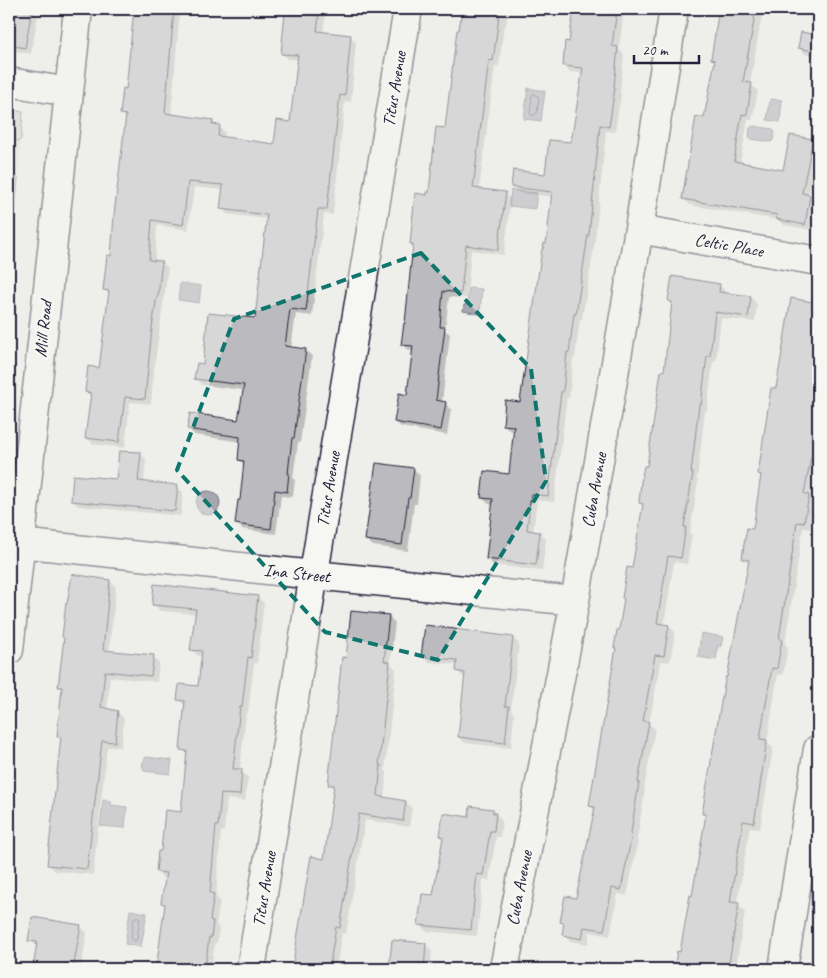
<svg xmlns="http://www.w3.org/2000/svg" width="827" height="978" font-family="Caveat,sans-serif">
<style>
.built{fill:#dfdfde}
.green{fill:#d0d0d1;stroke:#797986}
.water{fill:#a7a7af;stroke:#727281}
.shadow{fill:#0003}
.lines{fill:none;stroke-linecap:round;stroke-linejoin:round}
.shore{stroke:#575769;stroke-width:1}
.building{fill:#bbbbbf;stroke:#22223b}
.minor-casing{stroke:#22223b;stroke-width:31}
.minor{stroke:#f6f6f2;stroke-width:28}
.marked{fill:none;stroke:#0f766e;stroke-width:4;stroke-dasharray:10 6;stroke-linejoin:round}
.labels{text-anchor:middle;stroke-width:5;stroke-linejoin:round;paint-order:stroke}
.street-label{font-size:18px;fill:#22223b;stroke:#f6f6f2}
</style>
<rect width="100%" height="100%" fill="#eeeeeb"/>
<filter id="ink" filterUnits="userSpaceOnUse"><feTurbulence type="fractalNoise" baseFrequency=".02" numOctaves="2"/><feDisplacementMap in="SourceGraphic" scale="10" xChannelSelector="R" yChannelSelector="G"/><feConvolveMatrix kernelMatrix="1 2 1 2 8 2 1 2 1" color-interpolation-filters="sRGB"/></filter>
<g filter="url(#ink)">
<path class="built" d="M 9,110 L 23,112 L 9,296 Z"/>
<path class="green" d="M 9,110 L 23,112 L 21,139 L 19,141 L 9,140 Z
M 12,177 L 18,178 L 9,296 L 9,178 Z"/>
<path class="water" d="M 528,88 L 545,91 L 541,121 L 524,119 Z
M 770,99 L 782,100 L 780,122 L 767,120 Z
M 753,126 L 773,129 L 775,132 L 773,140 L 771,142 L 751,139 L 749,136 L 750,128 Z
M 511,190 L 537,193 L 535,209 L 509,206 Z
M 180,283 L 201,286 L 199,303 L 178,300 Z
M 469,288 L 482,289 L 480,314 L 463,311 L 464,305 L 467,304 Z
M196 503a12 12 0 1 1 24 0a12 12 0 1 1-24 0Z
M 701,633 L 723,637 L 721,646 L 718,646 L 716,660 L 698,657 Z
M 146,757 L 172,760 L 170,774 L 144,771 L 142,764 Z
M 103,800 L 111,801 L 111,805 L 127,807 L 125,828 L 100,826 Z
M 130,910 L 147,913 L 141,947 L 125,944 Z"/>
<path class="shadow" d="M 9,9 L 32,9 L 38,15 L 31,54 L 9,50 Z
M 135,9 L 180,9 L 171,115 L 212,121 L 225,132 L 224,138 L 275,146 L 291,123 L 298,60 L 288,59 L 282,53 L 286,9 L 326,9 L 323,33 L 350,36 L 356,42 L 351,102 L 345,101 L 333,215 L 324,214 L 312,316 L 296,314 L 291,348 L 305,350 L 312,356 L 300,443 L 298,443 L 293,478 L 295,480 L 293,497 L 281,496 L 276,534 L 242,529 L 236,523 L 241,501 L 245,466 L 239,460 L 241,442 L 195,435 L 188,429 L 239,422 L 244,390 L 202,385 L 196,379 L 204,365 L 256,320 L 267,219 L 227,214 L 221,208 L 224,190 L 194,187 L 188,230 L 157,225 L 155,261 L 162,262 L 168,268 L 154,370 L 151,404 L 130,402 L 125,448 L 93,444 L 87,438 L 91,397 L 86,392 L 100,369 L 110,295 L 104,290 L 112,257 L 126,118 L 122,114 L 127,90 Z
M 463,9 L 508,9 L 506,26 L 504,26 L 499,66 L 495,66 L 479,190 L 505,194 L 511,199 L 504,255 L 471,250 L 467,298 L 449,297 L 445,330 L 450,334 L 442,402 L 445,403 L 451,409 L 447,435 L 401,427 L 395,421 L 408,396 L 413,351 L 409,350 L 403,345 L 414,246 L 411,244 L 430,194 L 446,130 Z
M 575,9 L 624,9 L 619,49 L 624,55 L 620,93 L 621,94 L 615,132 L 606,131 L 595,241 L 582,319 L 580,319 L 575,358 L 573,358 L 569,398 L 567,397 L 554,502 L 537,500 L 533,532 L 539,533 L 546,539 L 542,571 L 493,565 L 487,558 L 493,505 L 489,504 L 482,498 L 510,475 L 515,431 L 510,431 L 504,424 L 521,403 L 548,245 L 553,197 L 519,193 L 512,187 L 546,176 L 572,144 L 584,73 L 570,72 L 564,65 L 570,43 Z
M 721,9 L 763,9 L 750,84 L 758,91 L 752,120 L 748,120 L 740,163 L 784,171 L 791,136 L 816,141 L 818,127 L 818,165 L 815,164 L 809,195 L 818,196 L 818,231 L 784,225 L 779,220 L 690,205 L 684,199 L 705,119 L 716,62 L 712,58 Z
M 802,33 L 818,36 L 818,56 L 805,54 L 799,47 Z
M 719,285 L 726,292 L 725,294 L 751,297 L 757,304 L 755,322 L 721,318 L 716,362 L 713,362 L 707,411 L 705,411 L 697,479 L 698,481 L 690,533 L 692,535 L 687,564 L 674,562 L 664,625 L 669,626 L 675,632 L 670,662 L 661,661 L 649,724 L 655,729 L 644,789 L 645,790 L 637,840 L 638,841 L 627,896 L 618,894 L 610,936 L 590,932 L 588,944 L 570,941 L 563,935 L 565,925 L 561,922 L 577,899 L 595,811 L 590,806 L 617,650 L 615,648 L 633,570 L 644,506 L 640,503 L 648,468 L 665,373 L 673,305 L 669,301 Z
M 792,299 L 818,304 L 818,463 L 817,462 L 811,498 L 815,503 L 810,529 L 803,528 L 785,644 L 788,647 L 783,675 L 778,674 L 767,742 L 773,748 L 760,829 L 750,827 L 737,904 L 745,911 L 737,961 L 741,962 L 747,969 L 675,969 L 678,953 L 681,953 L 693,897 L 707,816 L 704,813 L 749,564 L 743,558 L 754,530 L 762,477 L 759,474 L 777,390 Z
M 140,454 L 146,459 L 144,483 L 177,487 L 183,492 L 181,516 L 78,506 L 72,500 L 117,480 Z
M 414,469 L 420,476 L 417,504 L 414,504 L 408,551 L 373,546 L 366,540 Z
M 110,581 L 116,587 L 109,652 L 153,657 L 159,663 L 157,682 L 110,677 L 107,710 L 117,712 L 124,718 L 121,747 L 107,747 L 93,875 L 55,871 L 48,864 L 62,740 L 58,736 L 63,690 L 60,687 Z
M 257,597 L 264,603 L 257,663 L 254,663 L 248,713 L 246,712 L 240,770 L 248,777 L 245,801 L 227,799 L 224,832 L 221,831 L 216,897 L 220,901 L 216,925 L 219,928 L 217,943 L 215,943 L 211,969 L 155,969 L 158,969 L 166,906 L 162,902 L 166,879 L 163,878 L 157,872 L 182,813 L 188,756 L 182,749 L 186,707 L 179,700 L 199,687 L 202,656 L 198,656 L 191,649 L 196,614 L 160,611 L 154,604 Z
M 389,616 L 395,623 L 390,664 L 396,669 L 385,770 L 387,772 L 384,798 L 406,802 L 412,808 L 409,827 L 365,820 L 346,934 L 342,933 L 336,969 L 294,969 L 312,858 L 326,860 L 335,789 L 330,784 L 347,659 Z
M 513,638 L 519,644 L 511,710 L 514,714 L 511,748 L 465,743 L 459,737 L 466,677 L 463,677 L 457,671 L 458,665 L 429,662 L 423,656 Z
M 493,810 L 502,821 L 500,837 L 496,837 L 489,880 L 483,879 L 477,936 L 426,931 L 420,925 L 434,897 L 444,838 L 441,836 L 470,818 Z
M 80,926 L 87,933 L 81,969 L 34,969 L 38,947 L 30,940 Z
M 395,942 L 425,944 L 432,951 L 430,969 L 393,969 Z
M 815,957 L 818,957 L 818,969 L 812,969 Z"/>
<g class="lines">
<path class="shore" d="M 534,94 L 539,97 L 537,113 L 535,115 L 531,115 L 530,112 L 532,96 Z
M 136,917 L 139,917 L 140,919 L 137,939 L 134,941 L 131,938 L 134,918 Z"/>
</g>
<path class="building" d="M 9,9 L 32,9 L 25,48 L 9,45 Z
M 134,9 L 174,10 L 165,113 L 213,120 L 212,124 L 220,125 L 218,136 L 274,144 L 277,120 L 290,122 L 298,55 L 281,54 L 285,12 L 319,16 L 317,31 L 351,35 L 345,96 L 340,95 L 327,209 L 318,209 L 306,311 L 290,309 L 285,346 L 306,349 L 294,438 L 292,438 L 288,473 L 289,473 L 287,492 L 275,490 L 271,529 L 235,524 L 238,500 L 240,500 L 244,461 L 238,460 L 240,437 L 187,429 L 190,413 L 238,420 L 244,385 L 194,379 L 197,363 L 203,364 L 208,313 L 255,318 L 267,215 L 220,209 L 223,185 L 188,182 L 183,225 L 152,220 L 149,260 L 162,261 L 158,296 L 157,296 L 152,328 L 145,399 L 125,397 L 119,442 L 85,438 L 91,393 L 85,392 L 88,366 L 99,368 L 109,291 L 103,290 L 107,255 L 111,256 L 114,215 L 126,115 L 120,114 L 123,88 L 126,89 Z
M 462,9 L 500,9 L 493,61 L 489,60 L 473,188 L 506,192 L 498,250 L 466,245 L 461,293 L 443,291 L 440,327 L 445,327 L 436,400 L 446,402 L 441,430 L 394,422 L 399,393 L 407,395 L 413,346 L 401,345 L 404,323 L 405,323 L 413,244 L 410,244 L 415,193 L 427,195 L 427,192 L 429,192 L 436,127 L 445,128 L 457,30 L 459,30 Z
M 574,9 L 617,9 L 612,46 L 618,47 L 614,87 L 615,87 L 609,127 L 600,125 L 589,235 L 588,235 L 576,314 L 574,314 L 569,353 L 567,352 L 563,392 L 561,392 L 548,496 L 531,494 L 527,530 L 540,532 L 536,565 L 486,559 L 493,499 L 481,498 L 484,471 L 509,474 L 514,426 L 503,425 L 505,400 L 520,402 L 542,249 L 543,249 L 544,243 L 546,244 L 552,192 L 511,187 L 513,170 L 545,174 L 549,140 L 571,142 L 583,68 L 563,66 L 565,41 L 569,42 Z
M 719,9 L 756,9 L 743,82 L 752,83 L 747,113 L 746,115 L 742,114 L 734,161 L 783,170 L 790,135 L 813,139 L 802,193 L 810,195 L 805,225 L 776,219 L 777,215 L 682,199 L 696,116 L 704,118 L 715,60 L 711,59 Z
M 801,32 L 818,35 L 818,52 L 798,48 Z
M 672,276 L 720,284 L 719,292 L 751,296 L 748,317 L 715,312 L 710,356 L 707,356 L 701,405 L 699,405 L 691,473 L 693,473 L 684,527 L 686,527 L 681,558 L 668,556 L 657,623 L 669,625 L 664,656 L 655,655 L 643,721 L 649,722 L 638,782 L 639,782 L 631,833 L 632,834 L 621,890 L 612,888 L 604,930 L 584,927 L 582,939 L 562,935 L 564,923 L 560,922 L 565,896 L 576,898 L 595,807 L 589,806 L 616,648 L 614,648 L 617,630 L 619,630 L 624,599 L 622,598 L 627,567 L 632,568 L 643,504 L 639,503 L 641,482 L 644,466 L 647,466 L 661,371 L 664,371 L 672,302 L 668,301 Z
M 791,298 L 818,303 L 818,430 L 814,457 L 811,457 L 804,494 L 809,495 L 804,523 L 797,522 L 779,639 L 782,639 L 777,669 L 772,668 L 760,739 L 767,740 L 759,792 L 754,823 L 743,821 L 730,902 L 739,903 L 728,969 L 674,969 L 677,951 L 680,952 L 690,895 L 692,896 L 706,814 L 702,814 L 723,691 L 726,676 L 727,677 L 749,560 L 742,559 L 744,544 L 747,528 L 753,529 L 761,475 L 758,474 L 771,388 L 776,388 Z
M 119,451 L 141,452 L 138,481 L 178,485 L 175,511 L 71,501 L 73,475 L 116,479 Z
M 376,463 L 414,468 L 410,498 L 408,498 L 402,545 L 365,540 Z
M 72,574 L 110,580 L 103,650 L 154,655 L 151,676 L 105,671 L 101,707 L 118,711 L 115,742 L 102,741 L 87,869 L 47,865 L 61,737 L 57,737 L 62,687 L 58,687 L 64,638 L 62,637 L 66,603 L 67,604 Z
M 154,584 L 258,596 L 251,658 L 248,657 L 242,707 L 240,707 L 233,769 L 242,769 L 240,795 L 221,794 L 218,826 L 216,826 L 210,893 L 214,894 L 210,920 L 213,921 L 211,938 L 209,937 L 205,969 L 156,969 L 165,904 L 161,903 L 166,873 L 156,872 L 158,851 L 161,851 L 165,810 L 181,812 L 187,751 L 180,750 L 185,701 L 177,700 L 179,684 L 198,686 L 202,651 L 190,650 L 196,609 L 152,605 Z
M 351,611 L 389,615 L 384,661 L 390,662 L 379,765 L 381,765 L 378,796 L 406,801 L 403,821 L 359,814 L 340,928 L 336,927 L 329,969 L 292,969 L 311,856 L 324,859 L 334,785 L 328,785 L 342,657 L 346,658 Z
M 425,625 L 513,637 L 505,706 L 509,706 L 505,743 L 458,737 L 465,673 L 456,671 L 457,660 L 421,657 Z
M 470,806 L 493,809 L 493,813 L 496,813 L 494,831 L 490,831 L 483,875 L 477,874 L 471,930 L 418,925 L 422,894 L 433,895 L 443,837 L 440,836 L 443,813 L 469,817 Z
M 32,917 L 81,925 L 73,969 L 33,969 L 37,942 L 28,941 Z
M 392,940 L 426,943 L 424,969 L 389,969 Z"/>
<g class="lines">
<g class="minor-casing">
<path id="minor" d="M 9,82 L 69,92
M 639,229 L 818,261
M 20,543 L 314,575 L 575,601
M 9,650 L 78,9
M 251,969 L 320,536 L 408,9
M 504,969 L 575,601 L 639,229 L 674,9
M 783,969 L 818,749"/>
</g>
<use href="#minor" class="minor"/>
</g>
</g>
<path d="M0 0H827V978H0ZM 421,253 L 531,369 L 546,481 L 438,660 L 325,632 L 177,470 L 234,319 Z" fill="#eeeeeb" fill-opacity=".55" fill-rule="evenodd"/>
<path class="marked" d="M 421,253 L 531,369 L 546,481 L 438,660 L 325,632 L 177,470 L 234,319 Z"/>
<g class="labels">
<g class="street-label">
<text transform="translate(394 89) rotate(-81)" y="6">Titus Avenue</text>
<text transform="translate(729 245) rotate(10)" y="6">Celtic Place</text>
<text transform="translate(43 329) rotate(-84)" y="6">Mill Road</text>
<text transform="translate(328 489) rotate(-81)" y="6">Titus Avenue</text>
<text transform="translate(594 490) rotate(-80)" y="6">Cuba Avenue</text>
<text transform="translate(297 573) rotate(6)" y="6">Ina Street</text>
<text transform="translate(519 888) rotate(-79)" y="6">Cuba Avenue</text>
<text transform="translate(264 889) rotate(-81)" y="6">Titus Avenue</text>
</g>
</g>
<rect width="827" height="978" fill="none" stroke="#f6f6f2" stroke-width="30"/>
<rect x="15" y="15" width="797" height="948" fill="none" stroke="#22223b" stroke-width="2" filter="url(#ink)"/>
<path d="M634 55v8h65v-8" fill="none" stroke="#22223b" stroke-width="2.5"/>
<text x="642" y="55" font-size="15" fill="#22223b" stroke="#f6f6f2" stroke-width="4" paint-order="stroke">20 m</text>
</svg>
